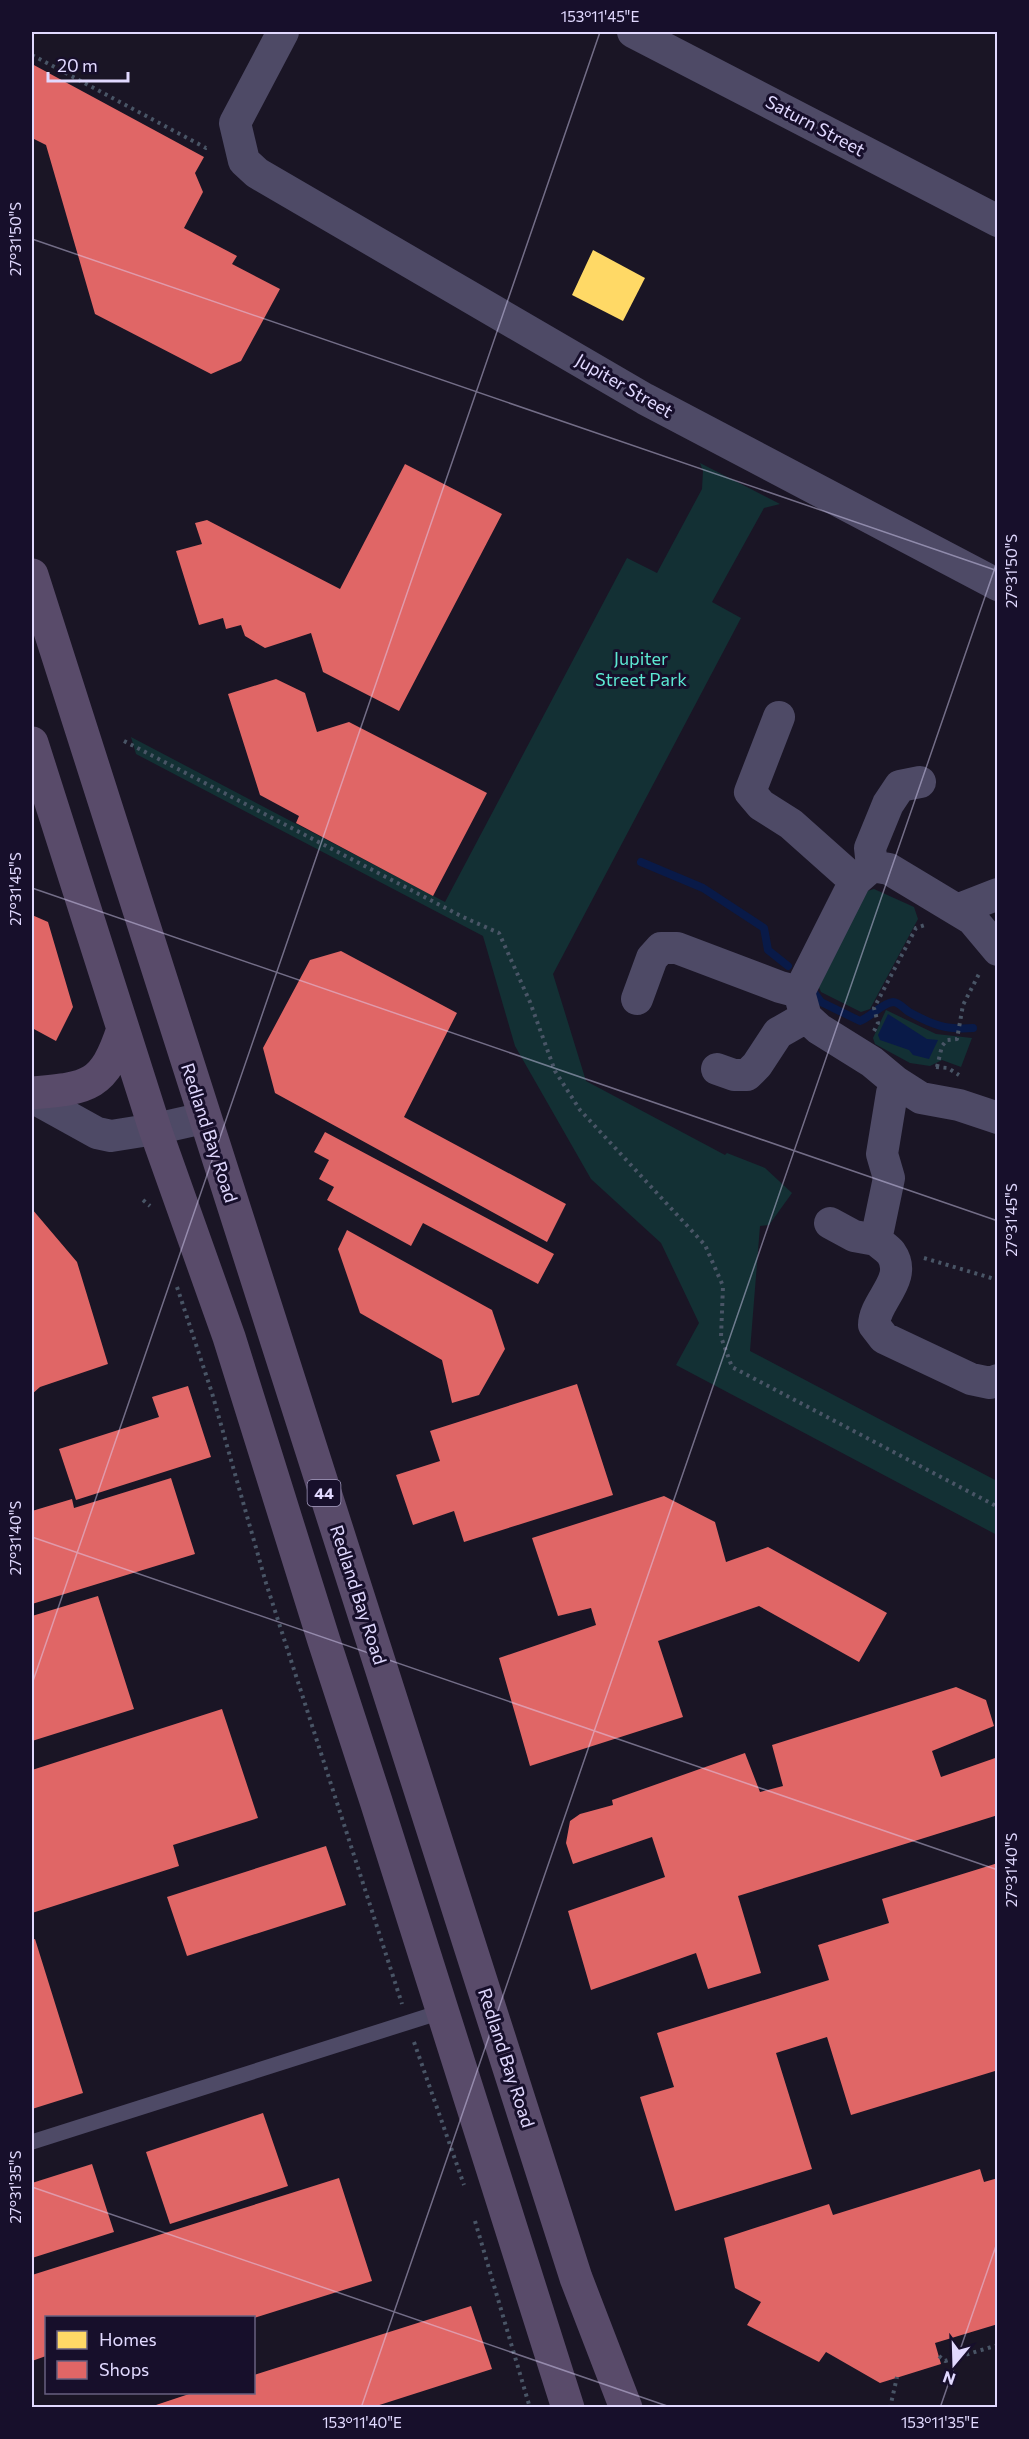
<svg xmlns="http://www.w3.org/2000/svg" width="1029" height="2439" font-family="Commissioner,sans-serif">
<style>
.green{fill:#133034}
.water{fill:#091a48}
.homes{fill:#ffd966}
.shops{fill:#e06666}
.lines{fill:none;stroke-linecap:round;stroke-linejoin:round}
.stream{stroke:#091a48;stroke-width:8}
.path{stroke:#495566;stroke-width:4;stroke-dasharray:3 4.5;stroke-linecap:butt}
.lane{stroke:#4e4a66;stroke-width:15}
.street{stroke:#4e4a66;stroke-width:32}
.primary{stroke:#594b6a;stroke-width:33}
.ticks{fill:none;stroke:#e1d9ff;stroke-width:1.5;stroke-opacity:0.45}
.labels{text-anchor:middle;stroke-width:6;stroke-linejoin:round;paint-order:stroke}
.shield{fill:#170f2b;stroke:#a49cbf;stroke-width:1.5}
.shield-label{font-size:16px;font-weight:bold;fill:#e1d9ff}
.street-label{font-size:18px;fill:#e1d9ff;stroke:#170f2b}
.park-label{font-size:18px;fill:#5ce8d2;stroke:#170f2b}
.neatline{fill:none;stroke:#e1d9ff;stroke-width:2}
.ticks-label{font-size:15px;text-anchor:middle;fill:#e1d9ff}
</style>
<rect width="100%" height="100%" fill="#1a1525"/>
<path class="green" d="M 700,463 L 780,504 L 764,508 L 712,602 L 741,618 L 553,974 L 586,1081 L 725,1155 L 727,1153 L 765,1168 L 792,1193 L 769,1225 L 760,1226 L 750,1351 L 997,1481 L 997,1535 L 676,1365 L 699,1323 L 661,1243 L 591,1179 L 515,1046 L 483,936 L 136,754 L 131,737 L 445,902 L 627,558 L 657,573 L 702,489 L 703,471 Z
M 874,889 L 914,907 L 918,919 L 870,1009 L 861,1012 L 821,992 L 817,983 L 864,892 Z
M 886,1010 L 936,1034 L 972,1038 L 961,1067 L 942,1060 L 930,1066 L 910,1063 L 875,1044 L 873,1038 Z"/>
<path class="water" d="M 888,1014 L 927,1039 L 938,1040 L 929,1059 L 913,1055 L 909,1050 L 880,1040 L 878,1035 Z"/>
<path class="homes" d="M 593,250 L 645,278 L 623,321 L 572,295 Z"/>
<path class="shops" d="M 32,64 L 204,157 L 195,173 L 203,192 L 184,228 L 237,256 L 232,264 L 280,289 L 241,361 L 211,374 L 95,314 L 46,145 L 32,138 Z
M 405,464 L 502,514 L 399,711 L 323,672 L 311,633 L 265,648 L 245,636 L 241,625 L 226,629 L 223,618 L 199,625 L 176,551 L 202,544 L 195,523 L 207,520 L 340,589 Z
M 276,679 L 305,693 L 317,732 L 349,722 L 487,793 L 433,896 L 296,823 L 299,816 L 260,795 L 228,694 Z
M 32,915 L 48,922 L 73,1007 L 56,1041 L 32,1028 Z
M 341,951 L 457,1013 L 404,1117 L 566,1204 L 547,1242 L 275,1093 L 263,1048 L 310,960 Z
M 325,1132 L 554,1254 L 538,1284 L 423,1223 L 411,1246 L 327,1200 L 334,1187 L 319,1179 L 329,1160 L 314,1152 Z
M 32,1209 L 77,1262 L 108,1364 L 40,1387 L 32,1394 Z
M 347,1230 L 492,1310 L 505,1349 L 479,1395 L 452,1403 L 442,1360 L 360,1313 L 338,1249 Z
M 577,1384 L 613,1495 L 464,1542 L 454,1511 L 413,1525 L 396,1475 L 440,1461 L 430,1431 Z
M 188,1386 L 211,1457 L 76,1500 L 59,1449 L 159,1417 L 152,1397 Z
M 171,1478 L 195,1554 L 32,1604 L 32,1511 L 72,1499 L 74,1508 Z
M 664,1496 L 715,1522 L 726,1562 L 768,1547 L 887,1613 L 859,1662 L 759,1606 L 658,1641 L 683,1717 L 530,1766 L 499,1658 L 596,1625 L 591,1608 L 558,1616 L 532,1538 Z
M 98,1596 L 134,1709 L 32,1741 L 32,1616 Z
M 956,1687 L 986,1700 L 994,1726 L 932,1751 L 941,1777 L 998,1757 L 998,1815 L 738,1896 L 761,1973 L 708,1989 L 696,1953 L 591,1990 L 568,1911 L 665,1877 L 652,1837 L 573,1864 L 566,1843 L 570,1821 L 580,1814 L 613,1805 L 612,1800 L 745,1753 L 760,1792 L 783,1786 L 772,1745 Z
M 222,1709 L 258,1818 L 173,1845 L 179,1866 L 32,1913 L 32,1770 Z
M 326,1846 L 346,1905 L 187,1956 L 167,1897 Z
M 998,1863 L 998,2078 L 995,2071 L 851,2115 L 827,2037 L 776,2053 L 812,2169 L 675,2211 L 640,2097 L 674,2087 L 657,2033 L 829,1980 L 818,1945 L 889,1923 L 882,1899 Z
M 35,1939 L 83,2093 L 32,2109 L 32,1940 Z
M 263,2113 L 288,2186 L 170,2224 L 146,2152 Z
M 92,2164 L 114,2232 L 32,2258 L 32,2183 Z
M 980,2169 L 984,2182 L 998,2178 L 998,2324 L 935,2343 L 941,2364 L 880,2383 L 826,2352 L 819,2362 L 747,2325 L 761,2302 L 735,2288 L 724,2238 L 829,2204 L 833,2215 Z
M 339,2178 L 372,2281 L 254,2318 L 46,2318 L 46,2356 L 32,2361 L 32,2275 Z
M 471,2306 L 492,2369 L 370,2408 L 147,2408 L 192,2393 L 254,2392 L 254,2375 Z"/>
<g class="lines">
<path class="stream" d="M 641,862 L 703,888 L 764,928 L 768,950 L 788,966
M 813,991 L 821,1002 L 860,1021 C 871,1017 882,1003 893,1002 C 899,1002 904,1009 909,1012 C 933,1025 945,1030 973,1028"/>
<path class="path" d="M 32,55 L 206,148 L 211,147
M 124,741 L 463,917 L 499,933 L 530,1002 L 555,1071 L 580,1110 L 705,1245 L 723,1286 L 721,1337 L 732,1367 L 998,1507
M 874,1031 L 878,1023 L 874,1008 L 916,928 L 925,925
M 936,1067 L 948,1068 L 959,1075
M 937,1067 L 942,1046 L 947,1040 L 957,1039 L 963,1005 L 980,972
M 143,1200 L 150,1206
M 924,1258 L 998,1280
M 177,1287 L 212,1393 L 266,1583 L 402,2004
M 414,2042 L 464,2185
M 475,2221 L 530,2408
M 939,2356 L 945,2361 L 998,2345
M 890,2408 L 897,2377"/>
<path class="lane" d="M 32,2142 L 444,2011"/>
<path class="street" d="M 283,32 L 235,123 L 244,161 L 257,173 L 645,399 L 998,585
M 633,32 L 998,221
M 779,717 L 750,792 L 761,805 L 791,824 L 855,881
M 872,866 L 870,848 L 888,804 L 900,786 L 920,782
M 957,910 L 998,894
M 998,950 L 972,919 L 889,869 L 872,866 L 855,881 L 799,992 L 806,1017 L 819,1029 L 872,1062 L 896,1082 L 921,1098 L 959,1105 L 998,1118
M 637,999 L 652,958 L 661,948 L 677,948 L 780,987 L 799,992
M 717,1069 L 734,1075 L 747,1075 L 757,1065 L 778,1033 L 806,1017
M 896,1082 L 892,1093 L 882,1154 L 889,1178 L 876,1240 C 880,1244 887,1248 891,1253 C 909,1279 874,1301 874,1325 L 884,1338 L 971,1379 L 990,1383 L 998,1380
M 32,1097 L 97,1133 L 111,1136 L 155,1129 L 204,1118
M 830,1223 L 854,1236 L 876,1240"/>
<path class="primary" d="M 32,575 L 576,2278 L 626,2408
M 32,743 L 155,1129 L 229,1337 L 324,1641 L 376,1801 L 568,2408
M 32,1093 C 89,1088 104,1087 123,1029"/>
</g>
<path class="ticks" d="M 32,239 L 998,571M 32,888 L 998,1221M 32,1537 L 998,1870M 32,1684 L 600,32M 32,2187 L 673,2408M 361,2408 L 998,559M 940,2408 L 998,2240"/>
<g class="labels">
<rect class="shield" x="307.5" y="1480" width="33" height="26" rx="4.5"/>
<g class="shield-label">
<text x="324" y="1499">44</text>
</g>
<g class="street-label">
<text transform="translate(815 126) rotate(28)" y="6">Saturn Street</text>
<text transform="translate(624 386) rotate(30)" y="6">Jupiter Street</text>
<text transform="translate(209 1133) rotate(72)" y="6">Redland Bay Road</text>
<text transform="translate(358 1595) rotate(72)" y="6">Redland Bay Road</text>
<text transform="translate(506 2058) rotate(72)" y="6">Redland Bay Road</text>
</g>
<g class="park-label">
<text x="641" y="665">Jupiter<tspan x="641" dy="21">Street Park</tspan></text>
</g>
</g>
<rect width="1029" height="2439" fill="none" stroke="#170f2b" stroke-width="66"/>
<rect x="45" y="2316" width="210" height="78" fill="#170f2b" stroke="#686080" stroke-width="1.5"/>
<rect x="57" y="2331" width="30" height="18" fill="#ffd966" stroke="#686080" stroke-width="1.5"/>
<text x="99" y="2346" font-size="18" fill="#e1d9ff">Homes</text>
<rect x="57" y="2361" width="30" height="18" fill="#e06666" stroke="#686080" stroke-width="1.5"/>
<text x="99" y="2376" font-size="18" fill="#e1d9ff">Shops</text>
<g transform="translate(954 2364) rotate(199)" stroke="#170f2b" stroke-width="4.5" paint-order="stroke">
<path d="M0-4.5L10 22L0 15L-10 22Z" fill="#e1d9ff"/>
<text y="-9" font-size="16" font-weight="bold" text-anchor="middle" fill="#e1d9ff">N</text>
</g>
<path d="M48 72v9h80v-9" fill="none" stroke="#e1d9ff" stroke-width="3"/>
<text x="57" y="72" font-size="18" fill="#e1d9ff" stroke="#170f2b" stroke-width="4.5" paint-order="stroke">20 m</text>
<rect x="33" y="33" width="963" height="2373" class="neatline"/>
<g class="ticks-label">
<text x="600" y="22">153°11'45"E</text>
<text transform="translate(16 239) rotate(-90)" y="5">27°31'50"S</text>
<text transform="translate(1012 571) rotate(-90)" y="5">27°31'50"S</text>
<text transform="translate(16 889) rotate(-90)" y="5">27°31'45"S</text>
<text transform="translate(1012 1220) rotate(-90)" y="5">27°31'45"S</text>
<text transform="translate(16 1538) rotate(-90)" y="5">27°31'40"S</text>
<text transform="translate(1012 1870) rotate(-90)" y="5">27°31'40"S</text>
<text transform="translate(16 2187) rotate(-90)" y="5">27°31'35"S</text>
<text x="362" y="2428">153°11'40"E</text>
<text x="940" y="2428">153°11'35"E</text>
</g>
</svg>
